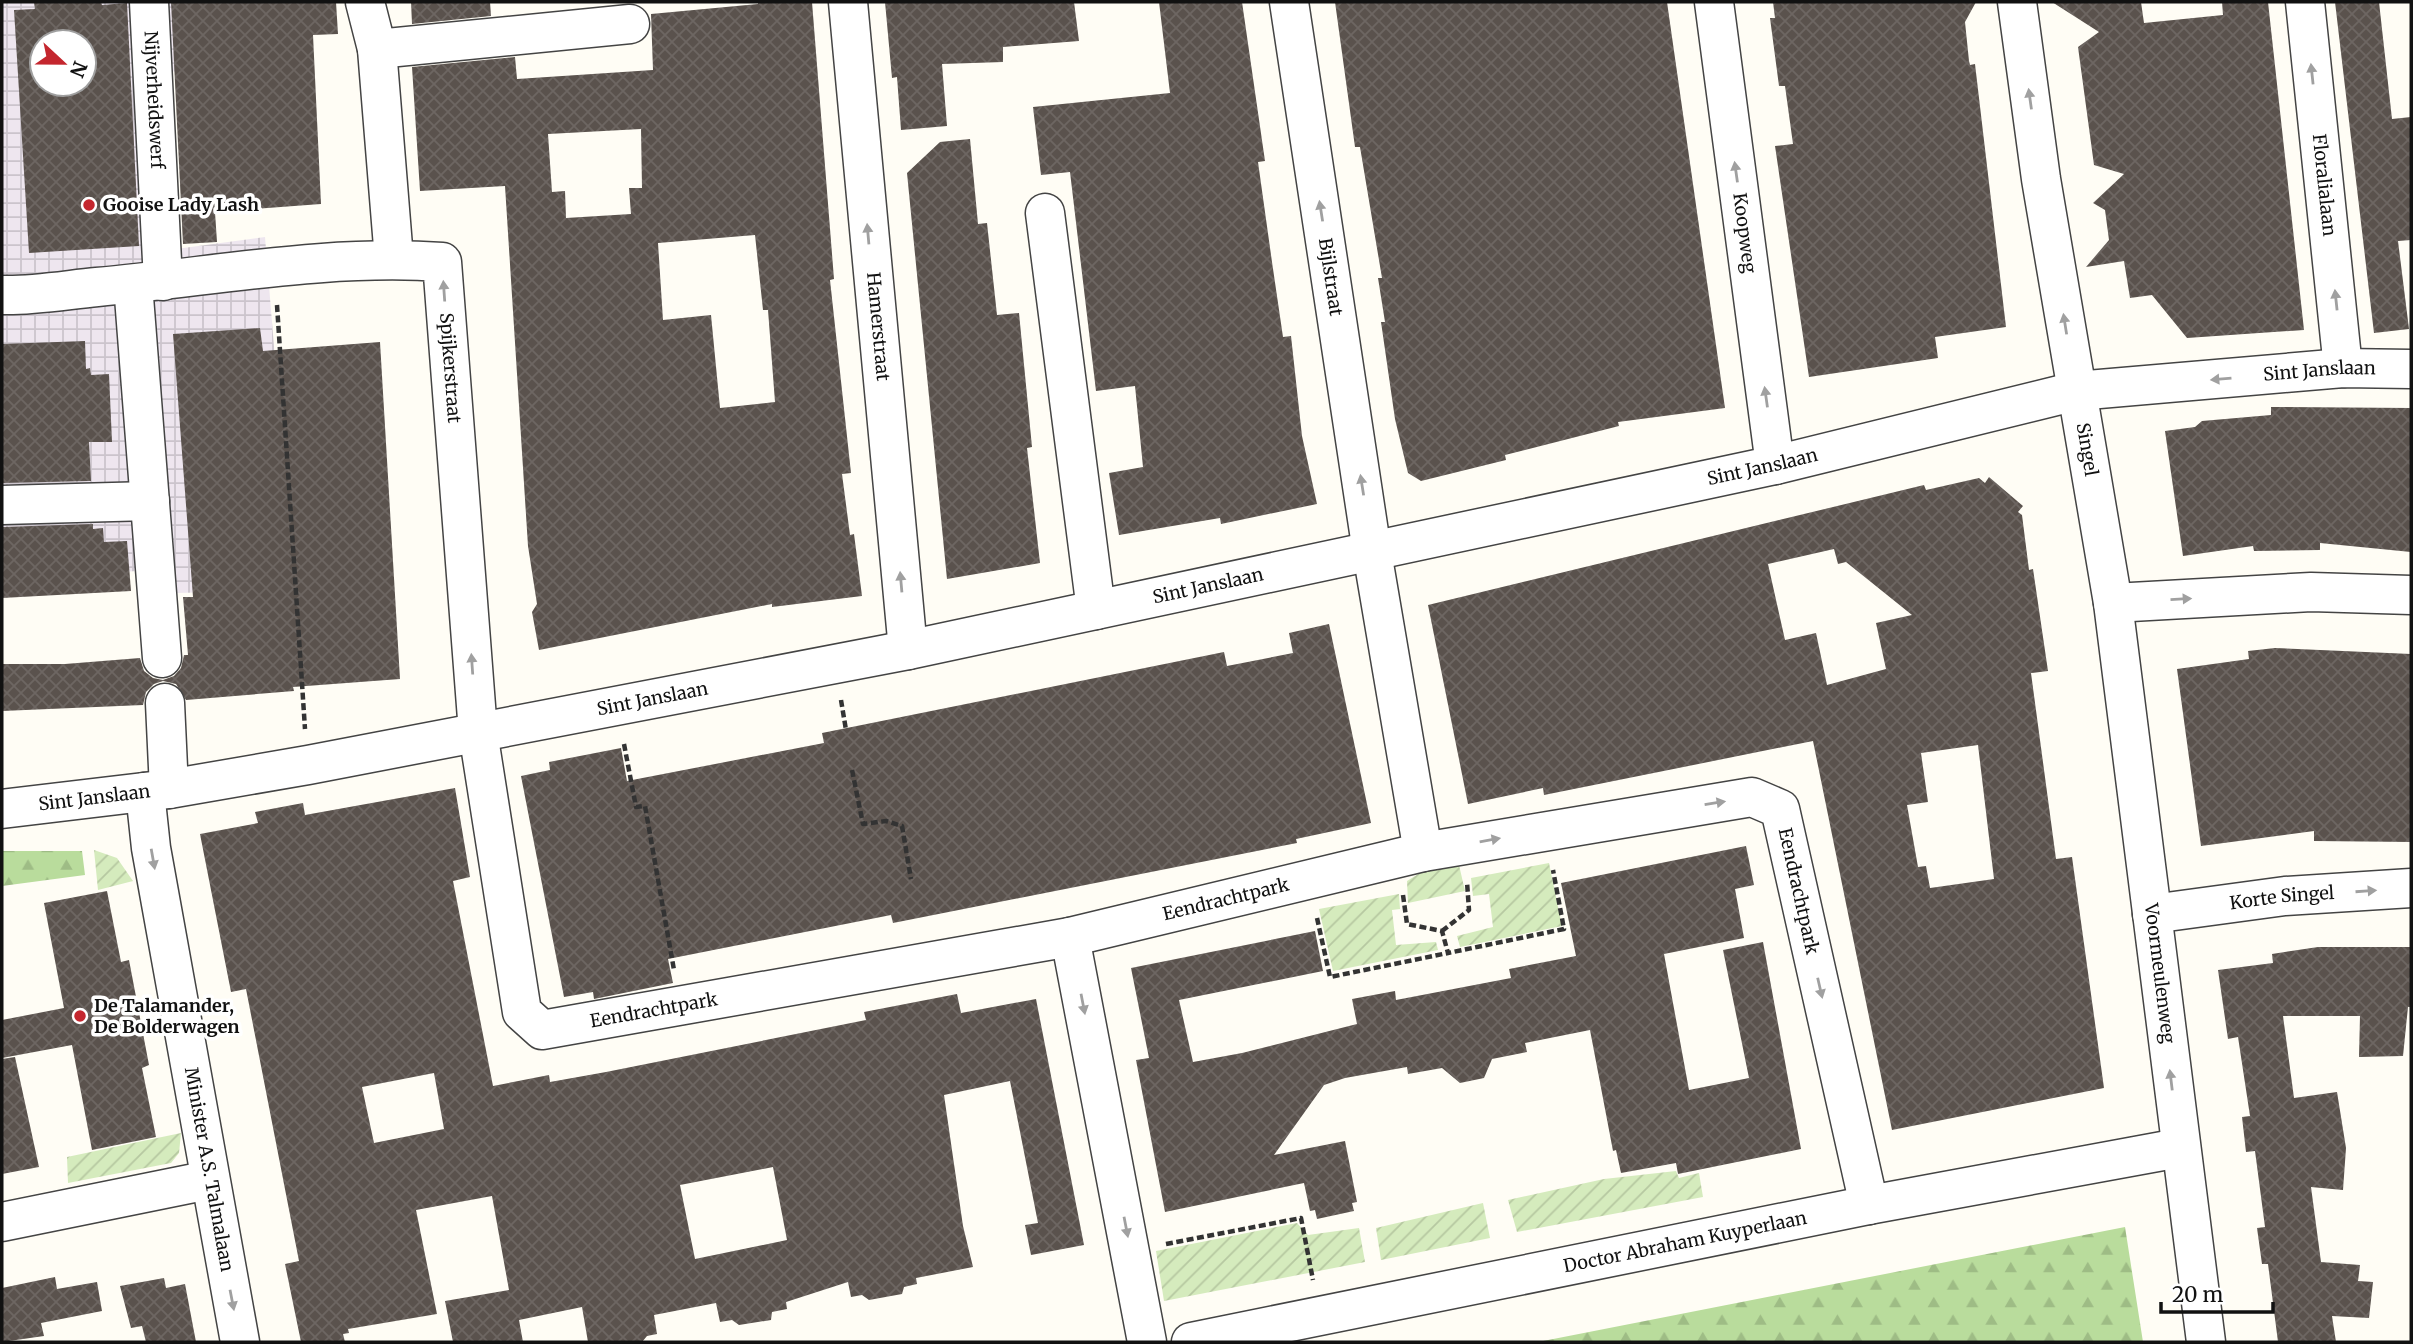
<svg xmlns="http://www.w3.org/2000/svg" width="2413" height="1344" font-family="Merriweather,serif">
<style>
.industrial{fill:url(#industrial-grid);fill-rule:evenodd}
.forest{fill:url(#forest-firs)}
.garden{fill:url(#garden-furrows)}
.building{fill:url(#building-cross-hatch);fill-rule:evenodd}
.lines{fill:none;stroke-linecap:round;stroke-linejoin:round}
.minor-casing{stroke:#444;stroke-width:41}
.path{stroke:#333;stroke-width:4.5;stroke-dasharray:7 3.5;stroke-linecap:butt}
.minor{stroke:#fff;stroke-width:38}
.oneway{fill:#a0a0a0}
.poi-dot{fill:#c4262e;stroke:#fff;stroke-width:2.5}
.labels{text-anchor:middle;stroke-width:7;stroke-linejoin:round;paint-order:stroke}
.street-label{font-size:18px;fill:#111;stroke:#fff}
.poi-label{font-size:18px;font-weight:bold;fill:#111;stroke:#fff;text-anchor:start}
</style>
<defs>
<pattern id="industrial-grid" width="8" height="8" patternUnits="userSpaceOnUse" patternTransform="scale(1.75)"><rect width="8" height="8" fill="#eee6ef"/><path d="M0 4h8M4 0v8" fill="none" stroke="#cbc4cc"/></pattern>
<pattern id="forest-firs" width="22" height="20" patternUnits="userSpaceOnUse" patternTransform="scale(1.75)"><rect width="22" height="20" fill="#b9dc9c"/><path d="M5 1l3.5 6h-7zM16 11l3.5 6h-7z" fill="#9ebc85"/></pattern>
<pattern id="garden-furrows" width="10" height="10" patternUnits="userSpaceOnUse" patternTransform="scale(1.75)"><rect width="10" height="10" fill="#d5ebbd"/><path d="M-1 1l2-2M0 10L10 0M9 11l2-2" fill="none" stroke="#b6c8a1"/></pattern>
<pattern id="building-cross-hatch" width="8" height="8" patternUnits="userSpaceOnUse" patternTransform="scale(1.75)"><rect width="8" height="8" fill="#5a524d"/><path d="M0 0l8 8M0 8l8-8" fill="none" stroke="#6d6662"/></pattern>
</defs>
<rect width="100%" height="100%" fill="#fffdf5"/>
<path class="industrial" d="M 2,2 L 235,2 L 238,68 L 165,72 L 176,249 L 265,237 L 294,590 L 138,594 L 137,571 L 2,580 ZM 42,42 L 84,42 L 84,84 L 42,84 Z"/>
<path class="forest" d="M 2,851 L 82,851 L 85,875 L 2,886 Z
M 2125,1227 L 2143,1342 L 1538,1342 Z"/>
<path class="garden" d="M 94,850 L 117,858 L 133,881 L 98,890 Z
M 1549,863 L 1562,926 L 1460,947 L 1457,936 L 1493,927 L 1489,894 L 1473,896 L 1471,878 Z
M 1459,865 L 1465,891 L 1408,903 L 1407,881 L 1431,866 Z
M 1399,894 L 1400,909 L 1392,910 L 1396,945 L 1436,942 L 1438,950 L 1333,971 L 1319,909 Z
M 181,1133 L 179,1153 L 171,1163 L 68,1183 L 67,1157 Z
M 1676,1171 L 1679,1178 L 1699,1173 L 1703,1197 L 1517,1232 L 1508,1200 L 1604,1179 Z
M 1483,1203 L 1490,1238 L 1381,1260 L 1376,1228 Z
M 1297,1223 L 1308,1235 L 1359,1228 L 1365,1262 L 1164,1301 L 1156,1251 Z"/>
<path class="building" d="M 34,2 L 101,2 L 102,5 L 127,3 L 139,246 L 29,253 L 14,10 L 35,9 ZM 42,42 L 84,42 L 84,84 L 42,84 Z
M 171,2 L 336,2 L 338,34 L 313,35 L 321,204 L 215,212 L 217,242 L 183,244 Z
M 411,2 L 490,2 L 491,16 L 412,24 Z
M 758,2 L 812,2 L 834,279 L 830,280 L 851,473 L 842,474 L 850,535 L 854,534 L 862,596 L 772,607 L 772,604 L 539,650 L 532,612 L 537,604 L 528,546 L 505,186 L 420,191 L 412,67 L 515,57 L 517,79 L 653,70 L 651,14 L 758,4 ZM 641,129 L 642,188 L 629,188 L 631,214 L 566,218 L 565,191 L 552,192 L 548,134 ZM 755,235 L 763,310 L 768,310 L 775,402 L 720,408 L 711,315 L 663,320 L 658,243 Z
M 885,2 L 1074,2 L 1079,41 L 1003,47 L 1003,62 L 942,64 L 947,126 L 901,130 L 897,77 L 892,78 Z
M 1159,2 L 1242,2 L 1265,161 L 1258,162 L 1272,262 L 1283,337 L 1291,336 L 1302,436 L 1317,504 L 1221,524 L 1220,518 L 1119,535 L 1109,473 L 1143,467 L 1135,386 L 1096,391 L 1070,172 L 1041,175 L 1033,107 L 1170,93 Z
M 1335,2 L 1667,2 L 1725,408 L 1618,422 L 1619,426 L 1505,455 L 1506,460 L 1421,481 L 1408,473 L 1395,419 L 1381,322 L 1385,322 L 1378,278 L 1382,278 L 1360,147 L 1355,147 Z
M 1773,2 L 1976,2 L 1965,22 L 1969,61 L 1970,65 L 1975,64 L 2006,327 L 1935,337 L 1938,358 L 1809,377 L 1775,146 L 1793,144 L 1785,86 L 1779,86 L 1770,18 L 1775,18 Z
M 2052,2 L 2141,2 L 2144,23 L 2223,15 L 2222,2 L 2268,2 L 2304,330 L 2187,338 L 2152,295 L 2130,298 L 2124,261 L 2086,267 L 2109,240 L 2105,210 L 2093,203 L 2124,174 L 2094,165 L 2078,47 L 2099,32 Z
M 2335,2 L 2379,2 L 2392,119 L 2411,117 L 2411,240 L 2398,241 L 2409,329 L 2374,333 Z
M 970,139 L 978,224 L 987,223 L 997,315 L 1019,313 L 1032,447 L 1027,448 L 1040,563 L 947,579 L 907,173 L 940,142 Z
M 260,328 L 263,351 L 380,342 L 400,679 L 293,687 L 294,691 L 186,700 L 176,684 L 163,681 L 154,684 L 146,692 L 143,705 L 2,711 L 2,664 L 65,664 L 140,658 L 144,671 L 153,678 L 163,680 L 174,676 L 181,668 L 184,655 L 188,655 L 183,597 L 193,597 L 173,334 Z
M 85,341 L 86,369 L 90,368 L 91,375 L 109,374 L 112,442 L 89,442 L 91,481 L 2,483 L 2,344 Z
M 2271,407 L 2411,408 L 2411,552 L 2320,543 L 2320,550 L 2254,551 L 2253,546 L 2183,556 L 2165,431 L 2195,427 L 2202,421 L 2271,415 Z
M 1989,477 L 2023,506 L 2018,512 L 2022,515 L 2029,570 L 2033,569 L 2048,671 L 2031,673 L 2056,859 L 2072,857 L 2104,1088 L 1892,1130 L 1813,741 L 1544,795 L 1543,788 L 1468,804 L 1428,605 L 1924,485 L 1926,490 L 1979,478 L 1985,483 ZM 1834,549 L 1838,564 L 1846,562 L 1912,615 L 1876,623 L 1886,669 L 1827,685 L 1816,633 L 1785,640 L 1768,564 ZM 1978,745 L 1994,879 L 1930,888 L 1926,866 L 1918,867 L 1907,805 L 1928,802 L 1921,753 Z
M 93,524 L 93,529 L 103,528 L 104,542 L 127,541 L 131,591 L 2,598 L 2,527 Z
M 1329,624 L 1371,823 L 1296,839 L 1297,843 L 893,923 L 891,915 L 668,959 L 673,983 L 594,999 L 593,992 L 564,997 L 521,776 L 550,770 L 549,762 L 621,748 L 627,781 L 824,743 L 822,733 L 1224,652 L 1227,666 L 1293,653 L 1289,633 Z
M 2275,648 L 2411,654 L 2411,842 L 2314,841 L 2314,831 L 2201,846 L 2177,669 L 2249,659 L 2248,651 Z
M 455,788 L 470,877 L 453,881 L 493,1086 L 549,1075 L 550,1082 L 606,1072 L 866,1020 L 864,1012 L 957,994 L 961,1013 L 1036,999 L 1084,1245 L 1031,1255 L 1025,1225 L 1038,1223 L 1010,1081 L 944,1095 L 963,1226 L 973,1267 L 916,1278 L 917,1284 L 904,1287 L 902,1294 L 869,1300 L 862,1295 L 851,1297 L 848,1282 L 786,1302 L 787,1309 L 772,1312 L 771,1320 L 739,1325 L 732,1320 L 720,1322 L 716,1303 L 654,1315 L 657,1334 L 647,1336 L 642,1342 L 588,1342 L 582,1307 L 519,1320 L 523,1342 L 453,1342 L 445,1301 L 509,1290 L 492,1196 L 416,1210 L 437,1314 L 348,1329 L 349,1333 L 343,1334 L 345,1342 L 301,1342 L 285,1264 L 299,1261 L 246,989 L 231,992 L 200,834 L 258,823 L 255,812 L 303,803 L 305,815 ZM 434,1073 L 444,1129 L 374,1143 L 362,1087 ZM 773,1167 L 787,1240 L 695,1259 L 680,1185 Z
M 1746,846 L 1754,885 L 1735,889 L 1744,938 L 1664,954 L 1689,1090 L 1749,1078 L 1723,950 L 1763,942 L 1801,1149 L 1678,1174 L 1676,1163 L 1621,1173 L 1616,1150 L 1613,1151 L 1590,1030 L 1525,1043 L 1527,1052 L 1492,1059 L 1484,1078 L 1460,1083 L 1442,1068 L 1408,1074 L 1407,1067 L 1345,1078 L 1324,1085 L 1274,1155 L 1345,1141 L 1357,1202 L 1352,1203 L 1354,1211 L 1317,1219 L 1315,1210 L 1310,1211 L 1304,1183 L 1165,1212 L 1136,1060 L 1149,1058 L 1131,968 L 1315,931 L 1323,971 L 1179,1000 L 1193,1062 L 1242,1053 L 1357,1024 L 1352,999 L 1395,991 L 1396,1000 L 1511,978 L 1509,969 L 1576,956 L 1561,883 Z
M 107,891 L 121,962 L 129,960 L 149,1065 L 142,1068 L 156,1137 L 92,1150 L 72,1045 L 2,1058 L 2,1020 L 64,1008 L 44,903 Z
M 2318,947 L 2411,947 L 2411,1007 L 2408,1007 L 2403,1056 L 2359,1057 L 2360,1016 L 2283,1016 L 2294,1098 L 2337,1092 L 2346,1148 L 2343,1190 L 2311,1187 L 2321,1262 L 2360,1265 L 2358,1281 L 2373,1282 L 2369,1318 L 2332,1316 L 2336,1342 L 2278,1342 L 2268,1264 L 2262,1264 L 2257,1228 L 2265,1227 L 2255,1151 L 2246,1152 L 2242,1117 L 2250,1116 L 2238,1037 L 2228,1039 L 2218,970 L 2273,963 L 2272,954 Z
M 15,1057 L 39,1167 L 2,1174 L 2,1059 Z
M 55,1277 L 57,1289 L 97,1282 L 102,1311 L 41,1323 L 44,1336 L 2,1342 L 2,1288 Z
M 164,1278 L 166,1288 L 185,1284 L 196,1342 L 146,1342 L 142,1326 L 131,1328 L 120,1286 Z"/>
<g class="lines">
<g class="minor-casing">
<g id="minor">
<path id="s1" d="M 149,2 L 163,281"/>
<path d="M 365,2 L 377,49 L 630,24"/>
<path id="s2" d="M 848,2 L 908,650"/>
<path id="s3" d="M 1289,2 L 1372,552 L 1423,852"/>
<path id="s4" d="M 1714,2 L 1775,465"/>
<path id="s5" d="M 2017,2 L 2041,179 L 2113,603 L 2206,1342"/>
<path id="s6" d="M 2305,2 L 2343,368"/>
<path d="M 377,49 L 394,259"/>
<path d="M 1045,213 L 1096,610"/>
<path d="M 133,284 L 162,658"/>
<path id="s7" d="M 2,295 C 32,296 66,290 97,287 C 211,277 326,254 442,262 L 478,732 L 522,1012 L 542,1030 L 1070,937 L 1423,852 L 1752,797 L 1780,809 L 1869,1205"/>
<path d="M 2,505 L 150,501"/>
<path d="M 2113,603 L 2311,592 L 2411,595"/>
<path d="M 165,703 L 169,789"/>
<path id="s8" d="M 145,792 L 151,848 L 240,1342"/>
<path id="s9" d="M 2,809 L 169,789 L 308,765 L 908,650 L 1775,465 L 2076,391 L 2343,368 L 2411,369"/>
<path id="s10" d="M 2152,914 L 2285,896 L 2411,888"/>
<path d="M 1070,937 L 1147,1342"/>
<path d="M 2,1222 L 209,1180"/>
<path id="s11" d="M 1191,1342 L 1869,1205 L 2179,1148"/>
</g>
</g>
<path class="path" d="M 277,305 L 305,729
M 841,700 L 846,730
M 624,744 L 636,807 L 645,806 L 674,970
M 852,770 L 863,824 L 886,821 L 902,826 L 911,879
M 1403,895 L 1407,924 L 1442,931 L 1448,953 L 1564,929 L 1553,870
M 1317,918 L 1330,977 L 1448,953
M 1442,931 L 1469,910 L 1467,882
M 1166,1244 L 1301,1218 L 1313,1280"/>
<use href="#minor" class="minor"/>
</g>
<defs><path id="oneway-solid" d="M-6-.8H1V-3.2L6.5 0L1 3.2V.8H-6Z" transform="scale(1.75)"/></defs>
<g class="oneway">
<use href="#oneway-solid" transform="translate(2312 74) rotate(-96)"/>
<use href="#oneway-solid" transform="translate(2030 99) rotate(-98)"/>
<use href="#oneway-solid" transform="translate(1736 172) rotate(-98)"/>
<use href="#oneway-solid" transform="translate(1321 211) rotate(-99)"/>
<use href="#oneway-solid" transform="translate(868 234) rotate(-95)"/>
<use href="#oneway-solid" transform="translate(444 291) rotate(-94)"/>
<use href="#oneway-solid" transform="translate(2336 300) rotate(-96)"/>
<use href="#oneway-solid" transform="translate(2065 324) rotate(-99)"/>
<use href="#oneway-solid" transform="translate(2221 379) rotate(175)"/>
<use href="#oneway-solid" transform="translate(1766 397) rotate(-98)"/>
<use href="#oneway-solid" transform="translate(1362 485) rotate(-99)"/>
<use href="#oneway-solid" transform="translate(901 582) rotate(-95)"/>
<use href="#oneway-solid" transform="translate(2181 599) rotate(-3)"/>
<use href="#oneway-solid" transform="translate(472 664) rotate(-94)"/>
<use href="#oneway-solid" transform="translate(1715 803) rotate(-9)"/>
<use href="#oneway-solid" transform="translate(1490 840) rotate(-10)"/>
<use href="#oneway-solid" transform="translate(153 859) rotate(80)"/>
<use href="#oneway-solid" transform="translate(2366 891) rotate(-4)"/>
<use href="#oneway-solid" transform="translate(1820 988) rotate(77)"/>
<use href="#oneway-solid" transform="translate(1083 1004) rotate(79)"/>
<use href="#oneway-solid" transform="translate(2171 1080) rotate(-97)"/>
<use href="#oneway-solid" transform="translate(1126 1227) rotate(79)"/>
<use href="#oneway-solid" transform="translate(232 1300) rotate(79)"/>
</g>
<g class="poi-dot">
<circle cx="89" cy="205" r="7"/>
<circle cx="80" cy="1016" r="7"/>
</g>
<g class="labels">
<g class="street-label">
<text dy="6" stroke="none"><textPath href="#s1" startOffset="98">Nijverheidswerf</textPath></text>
<text dy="6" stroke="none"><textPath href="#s6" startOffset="184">Floralialaan</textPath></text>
<text dy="6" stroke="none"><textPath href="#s4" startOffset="233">Koopweg</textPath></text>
<text dy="6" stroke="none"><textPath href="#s3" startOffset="278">Bijlstraat</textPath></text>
<text dy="6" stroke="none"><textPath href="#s2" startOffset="326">Hamerstraat</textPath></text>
<text dy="6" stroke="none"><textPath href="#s7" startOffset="548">Spijkerstraat</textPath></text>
<text dy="6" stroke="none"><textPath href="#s9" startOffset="2361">Sint Janslaan</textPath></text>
<text dy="6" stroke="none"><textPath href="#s5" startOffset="453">Singel</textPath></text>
<text dy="6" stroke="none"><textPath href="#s9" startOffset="1794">Sint Janslaan</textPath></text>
<text dy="6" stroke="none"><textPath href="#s9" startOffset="1227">Sint Janslaan</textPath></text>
<text dy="6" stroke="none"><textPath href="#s9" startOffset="660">Sint Janslaan</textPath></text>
<text dy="6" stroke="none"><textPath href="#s9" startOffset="93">Sint Janslaan</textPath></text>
<text dy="6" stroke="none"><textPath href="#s7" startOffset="2571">Eendrachtpark</textPath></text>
<text dy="6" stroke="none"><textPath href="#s7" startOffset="1920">Eendrachtpark</textPath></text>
<text dy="6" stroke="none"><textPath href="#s10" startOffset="131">Korte Singel</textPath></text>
<text dy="6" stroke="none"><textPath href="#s5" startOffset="982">Voormeulenweg</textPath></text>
<text dy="6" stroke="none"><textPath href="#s7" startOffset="1337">Eendrachtpark</textPath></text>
<text dy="6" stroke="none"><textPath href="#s8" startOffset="383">Minister A.S. Talmalaan</textPath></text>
<text dy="6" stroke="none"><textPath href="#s11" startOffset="504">Doctor Abraham Kuyperlaan</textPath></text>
</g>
<g class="poi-label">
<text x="103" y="211">Gooise Lady Lash</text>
<text x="94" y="1012">De Talamander,<tspan x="94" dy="21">De Bolderwagen</tspan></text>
</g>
</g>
<rect width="2413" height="1344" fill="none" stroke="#111111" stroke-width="7"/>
<g transform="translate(63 63) rotate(112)"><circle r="33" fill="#ffffff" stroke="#a0a0a0" stroke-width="2"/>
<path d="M0-5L12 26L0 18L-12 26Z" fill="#c4262e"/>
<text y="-10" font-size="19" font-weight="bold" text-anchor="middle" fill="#111111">N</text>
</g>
<path d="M2161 1302v10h112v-10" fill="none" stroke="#111111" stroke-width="3.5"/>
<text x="2172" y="1302" font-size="21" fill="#111111" stroke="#ffffff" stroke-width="5" paint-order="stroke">20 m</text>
</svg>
